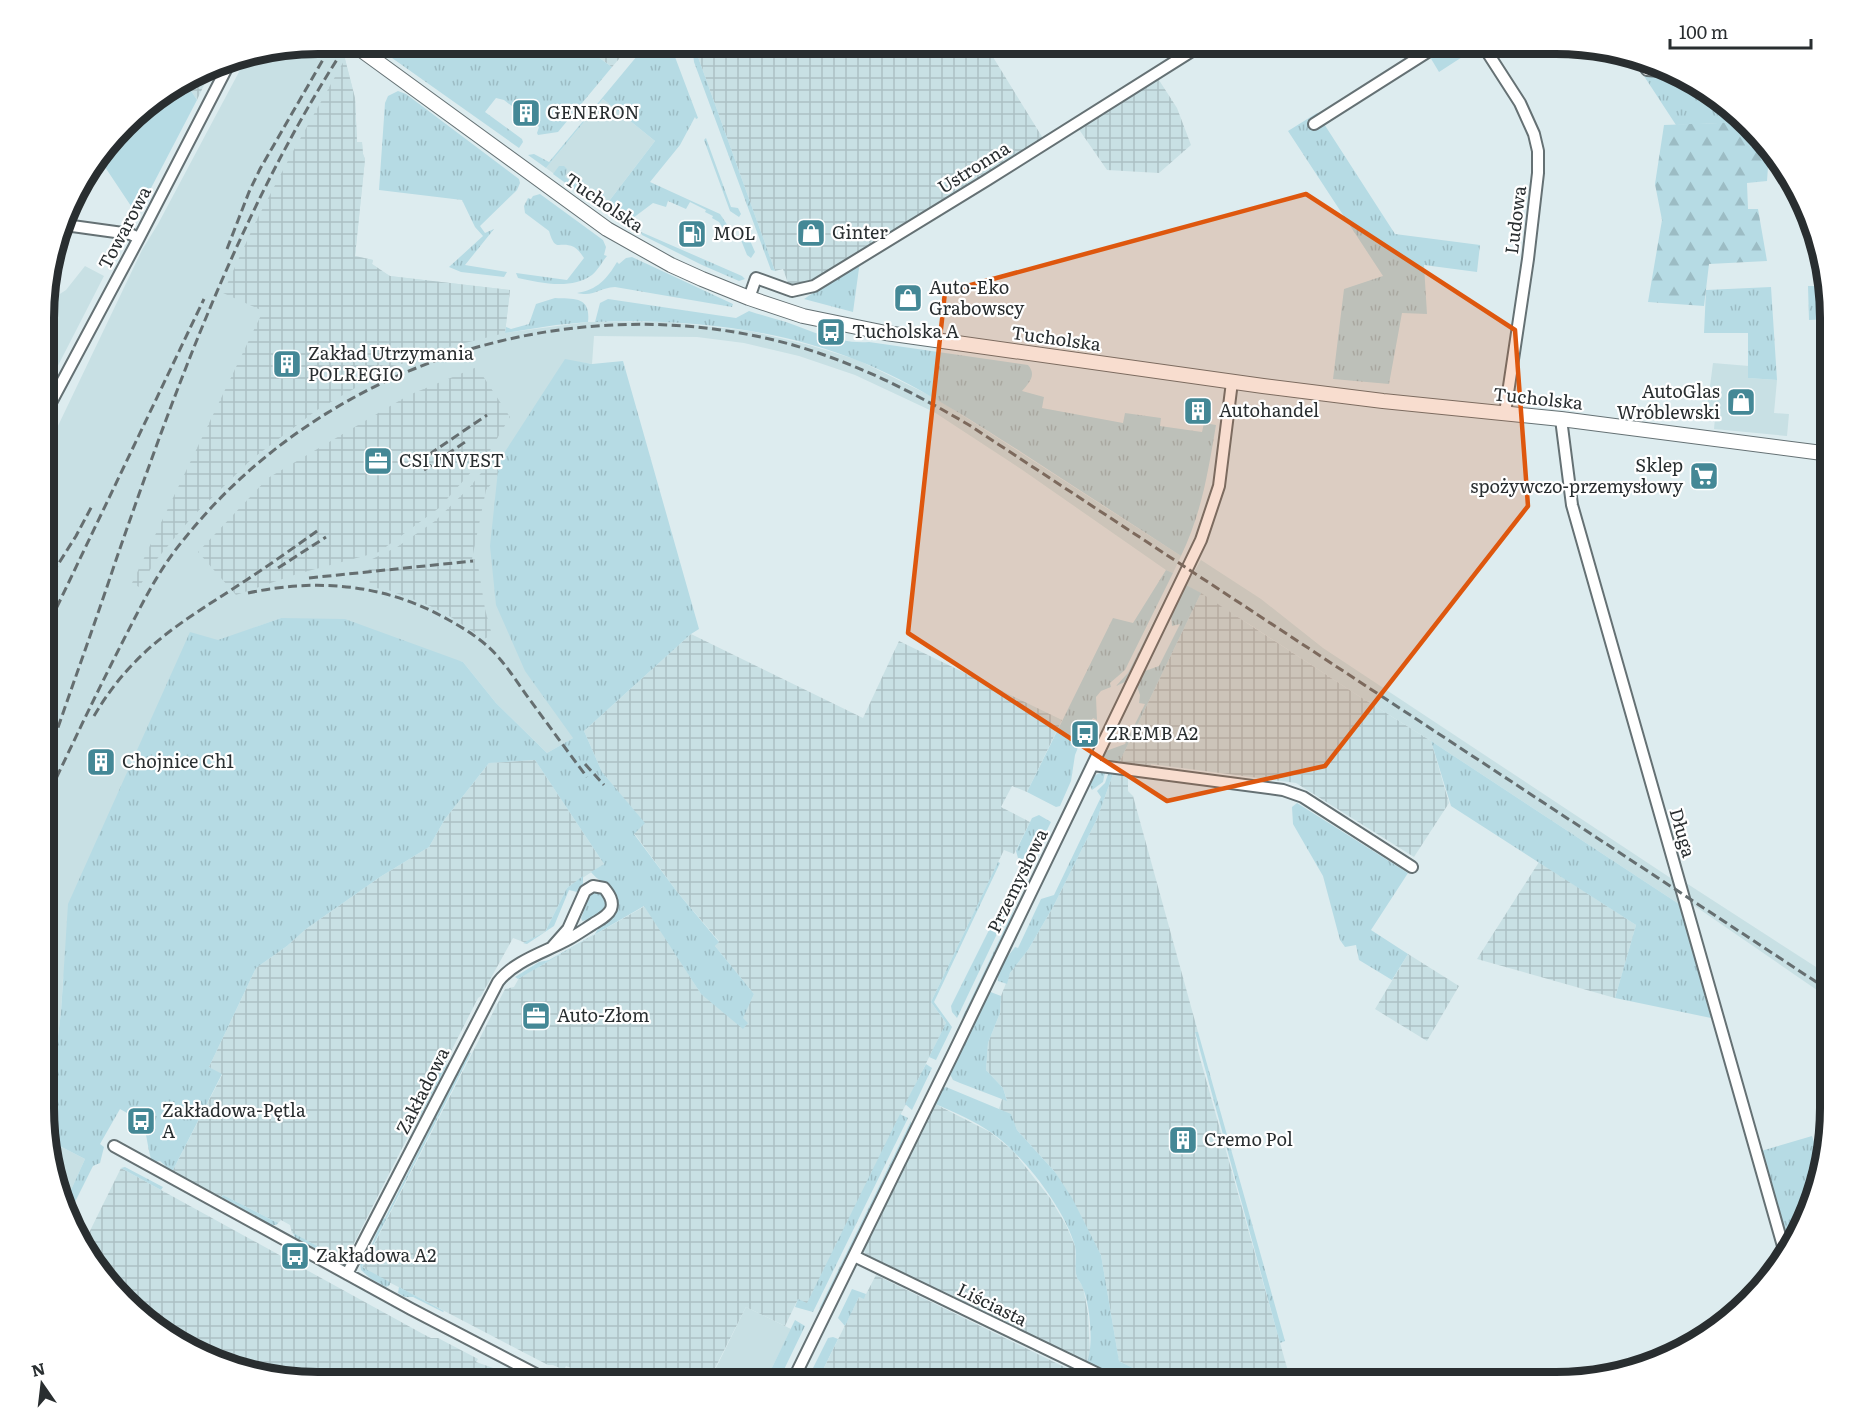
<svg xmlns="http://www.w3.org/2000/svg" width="1874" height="1426" font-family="Literata,serif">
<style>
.built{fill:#c8e0e4}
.industrial{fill:url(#industrial-grid)}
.grass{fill:url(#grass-tufts)}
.forest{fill:url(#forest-firs)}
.green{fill:#b6dbe4}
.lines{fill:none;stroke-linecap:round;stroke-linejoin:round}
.minor-casing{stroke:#657174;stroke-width:14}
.major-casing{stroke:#657174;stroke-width:16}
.minor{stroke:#fff;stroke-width:10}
.major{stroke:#fff;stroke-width:14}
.rail{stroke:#656e70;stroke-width:3;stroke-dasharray:9 4.5;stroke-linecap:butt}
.marked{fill:#de570e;fill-opacity:0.2;stroke:#de570e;stroke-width:4.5;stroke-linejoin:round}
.labels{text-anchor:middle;stroke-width:4.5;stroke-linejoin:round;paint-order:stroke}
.poi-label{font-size:18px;fill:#292e30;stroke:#fff;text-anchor:start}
.street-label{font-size:18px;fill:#292e30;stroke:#fff}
.rim{fill:none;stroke:#292e30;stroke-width:8}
</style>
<defs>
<pattern id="industrial-grid" width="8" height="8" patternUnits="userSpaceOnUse" patternTransform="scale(1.5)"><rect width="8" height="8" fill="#c8e0e4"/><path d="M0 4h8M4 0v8" fill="none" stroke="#acc0c4"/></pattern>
<pattern id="grass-tufts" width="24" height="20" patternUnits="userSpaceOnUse" patternTransform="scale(1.5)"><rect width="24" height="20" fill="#b6dbe4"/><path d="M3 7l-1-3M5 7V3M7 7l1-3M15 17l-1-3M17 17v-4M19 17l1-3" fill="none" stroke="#9cbcc4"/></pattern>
<pattern id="forest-firs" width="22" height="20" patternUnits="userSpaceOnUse" patternTransform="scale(1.5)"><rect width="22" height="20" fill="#b6dbe4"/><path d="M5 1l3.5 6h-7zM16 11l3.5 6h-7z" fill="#9cbcc4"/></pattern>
</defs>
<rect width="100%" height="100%" fill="#ddecef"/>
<path class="built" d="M 318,44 L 339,44 L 347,49 L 345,59 L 355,98 L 357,142 L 362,142 L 363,154 L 365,159 L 355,256 L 373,260 L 372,264 L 389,276 L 510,290 L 505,333 L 588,322 L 668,322 L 750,331 L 809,345 L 858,360 L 937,399 L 1181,556 L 1173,573 L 1166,570 L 1021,469 L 934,412 L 855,375 L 799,356 L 744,343 L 697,337 L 594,336 L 592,364 L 565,360 L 573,738 L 547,753 L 496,703 L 463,662 L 281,618 L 218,641 L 63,978 L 61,1012 L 52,1084 L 44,1108 L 46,451 L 142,250 L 158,224 L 248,55 Z
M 603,99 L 655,141 L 603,209 L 546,168 Z
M 85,266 L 104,276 L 46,389 L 46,303 L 66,290 Z
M 1713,363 L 1749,366 L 1748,378 L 1777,380 L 1774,413 L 1789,414 L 1787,436 L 1714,429 L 1715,418 L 1706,417 Z
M 1201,560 L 1261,599 L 1323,648 L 1672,879 L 1682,906 L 1431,741 L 1354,693 L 1252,626 L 1186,585 Z
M 1683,881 L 1830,976 L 1830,999 L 1689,902 Z
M 48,1140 L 85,1159 L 65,1203 Z
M 746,1307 L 791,1329 L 765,1382 L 709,1382 Z"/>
<path class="industrial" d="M 580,44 L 632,44 L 612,67 Z
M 698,44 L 985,44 L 1044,140 L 855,254 L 814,282 L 789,286 L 783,269 L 775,271 L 698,57 Z
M 345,59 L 355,98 L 357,142 L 362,142 L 363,154 L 365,159 L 355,256 L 373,260 L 372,264 L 390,276 L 510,290 L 505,333 L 449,347 L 390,368 L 317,410 L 252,459 L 192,517 L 157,559 L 139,587 L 132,583 L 263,311 L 223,293 L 256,221 L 291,155 Z
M 212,68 L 197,100 L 186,83 Z
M 1157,77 L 1177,108 L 1191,145 L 1159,173 L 1107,170 L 1078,128 Z
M 477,367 L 510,417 L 489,452 L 439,508 L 379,552 L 297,574 L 236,595 L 198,552 L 268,478 L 409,395 Z
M 493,458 L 499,461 L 497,478 L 486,490 L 472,559 L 477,559 L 485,609 L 492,635 L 484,639 L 451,617 L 430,606 L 388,590 L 370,587 L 368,561 L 397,547 L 435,521 L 469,488 Z
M 1201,593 L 1354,693 L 1431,741 L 1449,803 L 1414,857 L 1296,783 L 1151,764 L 1150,769 L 1118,765 Z
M 691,634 L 863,718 L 899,641 L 1062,720 L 1027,792 L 1012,786 L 1001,807 L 1030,822 L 1014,854 L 1004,850 L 931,1002 L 946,1023 L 807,1304 L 798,1299 L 785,1326 L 746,1307 L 708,1382 L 587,1382 L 572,1374 L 573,1369 L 566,1366 L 564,1370 L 553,1365 L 548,1365 L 362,1268 L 505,989 L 514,987 L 519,978 L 645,906 L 701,994 L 748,1023 L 742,1018 L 754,994 L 715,946 L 719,941 L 678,893 L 634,833 L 644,823 L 602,772 L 584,731 Z
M 535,760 L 604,864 L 567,888 L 545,932 L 526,943 L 513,938 L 481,996 L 478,998 L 345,1261 L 292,1233 L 290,1225 L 281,1220 L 278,1223 L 223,1195 L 221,1197 L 172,1172 L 222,1075 L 209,1067 L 256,968 L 287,946 L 306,929 L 380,877 L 429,847 L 445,819 L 489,763 Z
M 1113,774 L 1128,777 L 1128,791 L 1133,796 L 1198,1032 L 1195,1033 L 1198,1051 L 1291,1382 L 1161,1382 L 1119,1361 L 1101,1255 L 1055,1172 L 1017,1130 L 1011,1115 L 999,1109 L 1002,1099 L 1007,1100 L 1003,1088 L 986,1070 L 988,1043 L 1000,1013 L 1001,996 L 1010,973 L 1028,950 L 1053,907 L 1097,819 Z
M 1539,862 L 1636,925 L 1615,998 L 1477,959 Z
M 1408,954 L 1459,986 L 1427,1041 L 1375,1009 Z
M 935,1104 L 990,1132 L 1013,1151 L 1050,1198 L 1066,1225 L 1075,1246 L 1076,1276 L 1083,1287 L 1088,1313 L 1090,1354 L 1087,1362 L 866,1255 L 864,1251 L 865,1246 Z
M 121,1168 L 423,1334 L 431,1338 L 438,1338 L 478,1359 L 476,1362 L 499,1370 L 521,1382 L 300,1382 L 213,1362 L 137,1315 L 83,1245 Z
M 876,1275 L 1095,1382 L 817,1382 L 859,1297 L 864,1298 Z"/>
<path class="grass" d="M 386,44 L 580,44 L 612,67 L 558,132 L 538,135 L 537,133 L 539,127 L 504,100 L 496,98 L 485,112 L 522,139 L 523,142 L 519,148 L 392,58 L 388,53 Z
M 647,44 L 667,44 L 672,49 L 698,118 L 696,119 L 695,117 L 680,145 L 650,182 L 720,214 L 730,229 L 726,235 L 718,235 L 723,228 L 719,222 L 712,218 L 713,216 L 705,212 L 706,210 L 690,202 L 686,209 L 668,201 L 666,207 L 653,203 L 625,224 L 603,209 L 655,141 L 603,99 L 546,168 L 528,155 L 534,154 L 549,162 Z
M 692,44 L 698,44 L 698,57 L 775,271 L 771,270 L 694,62 Z
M 1557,44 L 1574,44 L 1586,47 L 1566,58 Z
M 1677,74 L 1737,111 L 1745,122 L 1676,125 L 1644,76 Z
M 398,91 L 406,94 L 519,179 L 520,183 L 517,190 L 480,226 L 485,233 L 494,229 L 465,265 L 507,272 L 504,277 L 461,272 L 449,267 L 483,236 L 475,227 L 462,200 L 379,190 L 385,103 L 388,96 Z
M 1317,113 L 1395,234 L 1480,245 L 1477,272 L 1424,265 L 1427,314 L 1402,313 L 1389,384 L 1333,379 L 1344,289 L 1383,276 L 1288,131 Z
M 706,138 L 731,207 L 738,208 L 741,214 L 739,217 L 730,211 L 704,140 Z
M 559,166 L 564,166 L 567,169 L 565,177 L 590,196 L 596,189 L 603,189 L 604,195 L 596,205 L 553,174 Z
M 540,194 L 603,240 L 606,247 L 604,255 L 607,256 C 602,262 598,270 592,275 C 572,290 540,283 518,278 L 516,273 L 567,280 L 584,258 C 582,255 578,249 574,247 C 558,240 556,254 549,231 L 525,213 L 524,206 L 528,198 L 531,199 L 533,196 Z
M 745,229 L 755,252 L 751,258 L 747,255 L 739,235 L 742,230 Z
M 641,232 L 742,276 L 745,279 L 739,281 L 702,265 L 642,235 Z
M 632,257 L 733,304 L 732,307 L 615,287 C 598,288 595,297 577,293 C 597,290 607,279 617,262 L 619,264 L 626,258 Z
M 860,261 L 853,312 L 804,299 Z
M 1808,286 L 1823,286 L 1829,319 L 1809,320 Z
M 1771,287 L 1777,380 L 1748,378 L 1748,333 L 1704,333 L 1706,290 Z
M 555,298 C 574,299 591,296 588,322 L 556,325 L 505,333 L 506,327 L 511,329 L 529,324 L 536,304 Z
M 608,299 L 736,318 L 749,311 C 761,315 773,318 786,322 C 814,332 838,344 869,342 L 1028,365 C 1037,375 1029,383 1022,391 L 1044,397 L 1042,408 L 1123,423 L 1125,413 L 1161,418 L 1160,426 L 1202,432 L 1204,423 L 1216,425 C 1208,472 1202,512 1181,556 C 1128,521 1074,487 1021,452 C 969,419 916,384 859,361 C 776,328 683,318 595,322 L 600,303 Z
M 565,359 L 592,364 L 623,361 L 699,629 L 691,634 L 584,731 L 602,772 L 645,823 L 634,834 L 678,893 L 719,942 L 715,946 L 754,994 L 743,1018 L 748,1023 L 743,1029 L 701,994 L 644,906 L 518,979 L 515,977 L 539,962 L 549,960 L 595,934 L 616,898 C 610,881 600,884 591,872 L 604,864 L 535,760 L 489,763 L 445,819 L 429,847 L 380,877 L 306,929 L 287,946 L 256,968 L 209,1067 L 222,1074 L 172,1172 L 160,1161 L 155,1162 L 151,1159 C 143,1128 151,1126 120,1109 L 100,1144 L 104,1147 L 100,1163 L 93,1166 L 68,1216 L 65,1203 L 85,1159 L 48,1140 L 44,1127 L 44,1108 L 52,1084 L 61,1012 L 68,904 L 190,632 L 218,640 L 281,618 L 345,619 L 463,662 L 496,703 L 547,753 L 573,738 L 525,671 L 496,605 L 490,546 L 499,461 Z
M 1182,566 L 1131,674 L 1125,682 L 1116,686 L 1128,673 Z
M 1166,570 L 1173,573 L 1125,670 L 1110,683 L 1111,687 L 1101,691 L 1096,697 L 1097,720 L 1093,718 L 1090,723 L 1086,722 L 1076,743 L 1079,745 L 1075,755 L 1071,781 L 1060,806 L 1056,807 L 1027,792 L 1113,618 L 1133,623 Z
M 1186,585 L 1201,593 L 1118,765 C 1109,764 1100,761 1106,751 L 1125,744 L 1145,704 L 1139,703 L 1140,695 L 1137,686 L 1145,671 L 1159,666 L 1180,624 L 1172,626 L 1171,615 Z
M 1431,741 L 1682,906 L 1711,1018 L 1615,998 L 1636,925 L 1451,806 Z
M 1105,772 L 1103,782 L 1092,790 L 1089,783 C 1092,777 1098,772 1105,772 Z
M 1108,774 L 1113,774 L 1097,819 L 1053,907 L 1028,950 L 1010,973 L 1007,984 L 998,981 C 996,968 1008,957 1015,947 L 1018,948 L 1041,899 L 1054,895 L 1101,797 L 1097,791 L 1105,783 Z
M 1297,803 L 1408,873 L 1371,930 L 1408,954 L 1392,980 L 1359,960 L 1356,945 L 1345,947 L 1340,940 L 1323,876 L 1293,824 L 1292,807 Z
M 1039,815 L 1051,822 L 1030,864 L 1018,858 L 1016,851 L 1032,818 Z
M 998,862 L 1000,863 L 934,1002 L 952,1027 L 936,1060 L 929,1057 L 946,1023 L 931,1002 Z
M 1020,872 L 1025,875 L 957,1018 L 952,1012 L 951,1006 L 1016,876 Z
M 583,876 L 583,884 L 577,892 L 569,890 L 554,926 L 527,944 L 523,943 L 545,932 L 567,888 Z
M 594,892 L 601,893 L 606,905 C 602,913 590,920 582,921 L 581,918 L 590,895 Z
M 1015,907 L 1006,932 L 966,1015 L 962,1018 Z
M 988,991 L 1001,996 L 1000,1013 L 988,1043 L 986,1070 L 1003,1088 L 1007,1101 L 960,1083 L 953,1080 L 950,1074 Z
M 1195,1032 L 1198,1032 L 1285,1341 L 1280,1343 Z
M 468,1053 L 471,1053 L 362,1267 L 390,1282 L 390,1285 L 386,1287 L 371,1279 L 361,1270 L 360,1263 L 371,1247 L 382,1219 L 385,1218 Z
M 445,1063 L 447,1065 L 420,1117 L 417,1118 Z
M 926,1064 L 932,1068 L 912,1110 L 905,1104 Z
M 946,1087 L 1011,1114 L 1017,1130 L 1055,1172 L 1072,1198 L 1101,1255 L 1119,1361 L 1161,1382 L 1142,1382 L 1118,1370 L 1113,1374 L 1087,1362 C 1094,1346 1090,1302 1082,1286 C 1081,1283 1079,1281 1077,1278 C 1074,1269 1077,1256 1075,1246 C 1064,1208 1024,1156 992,1133 C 975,1121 954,1112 935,1104 L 942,1089 Z
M 900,1114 L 908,1118 L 813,1312 L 795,1307 L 798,1299 L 807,1303 Z
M 911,1121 L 911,1127 L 825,1304 L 819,1309 Z
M 1812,1136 L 1821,1163 L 1809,1214 L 1799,1230 L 1786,1238 L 1761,1151 Z
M 125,1167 L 161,1186 L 163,1187 L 161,1190 L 121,1168 Z
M 223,1195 L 278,1223 L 276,1225 L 271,1225 L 221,1197 Z
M 293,1233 L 345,1261 L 340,1262 L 295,1238 Z
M 399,1287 L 444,1311 L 443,1312 L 413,1297 L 405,1297 L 398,1293 Z
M 852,1289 L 866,1294 L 864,1299 L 859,1297 L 845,1326 L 838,1318 Z
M 795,1320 L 805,1326 L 778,1382 L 765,1382 Z
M 833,1337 L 838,1339 L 817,1382 L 806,1382 L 828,1338 Z"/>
<path class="forest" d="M 1745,122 L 1751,129 L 1751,147 L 1764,147 L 1769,153 L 1767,181 L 1747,183 L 1748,209 L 1758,209 L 1767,261 L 1709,264 L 1704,306 L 1648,302 L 1662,220 L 1655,184 L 1664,125 Z"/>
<path class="green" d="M 1452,44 L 1473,44 L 1477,51 L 1473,50 L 1439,72 L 1430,57 Z
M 186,83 L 197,100 L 137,215 L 99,158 L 137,111 Z"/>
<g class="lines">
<g class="minor-casing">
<path id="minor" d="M 1482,44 L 1520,103 L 1534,134 L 1538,151 L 1538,173 L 1528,259 L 1505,413
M 1639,59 L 1647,70 L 1673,72
M 1314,124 L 1440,44
M 65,225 L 130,234 L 139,238
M 749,298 L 756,278 L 792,291 L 814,286 L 987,180 L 1203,44
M 46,412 L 139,238 L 232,58
M 1561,419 L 1572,505 L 1785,1253
M 1093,765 L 1283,790 L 1303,797 L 1412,867
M 114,1146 L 411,1309 L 551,1382
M 854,1256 L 1115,1382
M 347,1274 L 498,982 C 515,960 546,952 569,939 C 578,934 585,929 593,924 C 599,920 608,916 611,909 C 614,901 609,894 604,888 L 593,886 L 585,891 L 568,929 L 553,946
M 792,1382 L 953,1054 L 1201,540 L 1219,486 L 1232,382"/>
</g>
<g class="major-casing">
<path id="major" d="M 353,44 L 607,229 L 671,265 L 702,279 L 749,298 L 803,316 L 886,333 L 1263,386 L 1383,401 L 1561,419 L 1830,454"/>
</g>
<use href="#minor" class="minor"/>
<use href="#major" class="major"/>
<path class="rail" d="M 227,249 L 249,192 L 260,169 L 332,44
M 418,462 L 487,415
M 424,470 L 468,440
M 278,568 L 326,537
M 309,578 L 473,561
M 45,585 L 76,536 L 93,504
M 248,593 C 317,578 385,584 447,619 C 460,626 473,634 485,644 C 503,659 516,681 530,700 C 549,726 568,752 587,777
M 45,632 L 204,299
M 94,716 C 134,648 182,622 245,581 C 271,564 296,546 320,529
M 585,764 L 604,785
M 45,766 C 68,697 93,629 116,560 C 178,381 243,203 347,44
M 45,802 C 70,749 95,696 122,643 C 141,606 158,570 185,538 C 327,361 574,284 793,345 C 856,363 913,392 969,425 L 1830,991"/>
</g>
<path class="marked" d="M 1306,194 L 1515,330 L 1528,506 L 1325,766 L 1167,801 L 908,633 L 945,292 Z"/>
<defs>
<g id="building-square" transform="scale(1.5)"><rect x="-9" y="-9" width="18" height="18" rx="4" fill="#448896" stroke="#fff"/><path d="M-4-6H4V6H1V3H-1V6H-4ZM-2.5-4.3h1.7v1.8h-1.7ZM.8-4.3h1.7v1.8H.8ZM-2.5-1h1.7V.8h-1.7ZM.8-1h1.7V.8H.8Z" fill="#fff"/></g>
<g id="shop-square" transform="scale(1.5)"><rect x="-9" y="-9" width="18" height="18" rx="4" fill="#448896" stroke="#fff"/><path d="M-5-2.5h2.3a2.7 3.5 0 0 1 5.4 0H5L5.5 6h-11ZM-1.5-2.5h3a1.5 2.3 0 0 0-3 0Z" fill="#fff"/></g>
<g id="fuel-square" transform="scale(1.5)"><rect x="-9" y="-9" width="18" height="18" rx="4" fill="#448896" stroke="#fff"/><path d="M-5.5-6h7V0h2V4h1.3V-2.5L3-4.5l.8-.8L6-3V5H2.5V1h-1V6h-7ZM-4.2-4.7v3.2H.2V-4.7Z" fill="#fff"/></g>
<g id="bus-square" transform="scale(1.5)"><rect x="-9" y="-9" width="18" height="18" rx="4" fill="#448896" stroke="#fff"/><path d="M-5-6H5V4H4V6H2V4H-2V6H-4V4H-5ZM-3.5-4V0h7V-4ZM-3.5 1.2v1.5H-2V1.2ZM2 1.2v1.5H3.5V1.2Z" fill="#fff"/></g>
<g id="office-square" transform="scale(1.5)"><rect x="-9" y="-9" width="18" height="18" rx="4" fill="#448896" stroke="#fff"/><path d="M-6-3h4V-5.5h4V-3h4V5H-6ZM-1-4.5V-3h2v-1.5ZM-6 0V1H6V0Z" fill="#fff"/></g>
<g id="supermarket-square" transform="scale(1.5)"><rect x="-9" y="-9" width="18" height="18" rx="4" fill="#448896" stroke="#fff"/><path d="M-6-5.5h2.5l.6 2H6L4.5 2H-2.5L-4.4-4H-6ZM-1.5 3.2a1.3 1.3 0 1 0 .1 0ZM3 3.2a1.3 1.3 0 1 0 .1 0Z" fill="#fff"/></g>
</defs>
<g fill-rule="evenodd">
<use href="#building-square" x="526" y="113"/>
<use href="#shop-square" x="811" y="233"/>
<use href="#fuel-square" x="692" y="234"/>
<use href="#shop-square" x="908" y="298"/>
<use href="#bus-square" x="831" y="332"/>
<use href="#building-square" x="287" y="364"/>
<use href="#shop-square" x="1741" y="402"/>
<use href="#building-square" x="1198" y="411"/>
<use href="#office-square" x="378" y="461"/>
<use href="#supermarket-square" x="1704" y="476"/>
<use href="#bus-square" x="1085" y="734"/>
<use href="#building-square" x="101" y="762"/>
<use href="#office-square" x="536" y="1016"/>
<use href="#bus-square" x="141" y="1121"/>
<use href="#building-square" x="1183" y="1140"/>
<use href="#bus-square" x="295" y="1256"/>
</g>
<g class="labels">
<g class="poi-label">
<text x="547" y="119">GENERON</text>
<text x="832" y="239">Ginter</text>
<text x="713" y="240">MOL</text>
<text x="929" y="294">Auto-Eko<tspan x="929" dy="21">Grabowscy</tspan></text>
<text x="852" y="338">Tucholska A</text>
<text x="308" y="360">Zakład Utrzymania<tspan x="308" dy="21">POLREGIO</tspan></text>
<text x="1720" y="398" text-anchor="end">AutoGlas<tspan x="1720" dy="21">Wróblewski</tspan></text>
<text x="1219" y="417">Autohandel</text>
<text x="399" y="467">CSI INVEST</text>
<text x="1683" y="472" text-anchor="end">Sklep<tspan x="1683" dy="21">spożywczo-przemysłowy</tspan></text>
<text x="1106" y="740">ZREMB A2</text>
<text x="122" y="768">Chojnice Ch1</text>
<text x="557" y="1022">Auto-Złom</text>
<text x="162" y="1117">Zakładowa-Pętla<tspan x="162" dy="21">A</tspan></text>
<text x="1204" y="1146">Cremo Pol</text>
<text x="316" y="1262">Zakładowa A2</text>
</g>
<g class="street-label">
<text transform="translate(974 168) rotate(-32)" y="6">Ustronna</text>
<text transform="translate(604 203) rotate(34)" y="6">Tucholska</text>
<text transform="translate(1516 220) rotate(-83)" y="6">Ludowa</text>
<text transform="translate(125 228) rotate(-62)" y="6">Towarowa</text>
<text transform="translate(1056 339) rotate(8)" y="6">Tucholska</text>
<text transform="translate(1538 399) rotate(6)" y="6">Tucholska</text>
<text transform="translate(1682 833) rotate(74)" y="6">Długa</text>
<text transform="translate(1018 881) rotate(-64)" y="6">Przemysłowa</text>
<text transform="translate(423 1091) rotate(-63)" y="6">Zakładowa</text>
<text transform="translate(992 1305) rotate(26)" y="6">Liściasta</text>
</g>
</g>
<path d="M0 0H1874V1426H0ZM318 54H1556A264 264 0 0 1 1820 318V1108A264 264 0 0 1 1556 1372H318A264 264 0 0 1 54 1108V318A264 264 0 0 1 318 54Z" fill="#fff" fill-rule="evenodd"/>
<path class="rim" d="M318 54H1556A264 264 0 0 1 1820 318V1108A264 264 0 0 1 1556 1372H318A264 264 0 0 1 54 1108V318A264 264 0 0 1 318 54Z"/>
<g transform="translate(42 1384) rotate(346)" stroke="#ffffff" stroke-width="4.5" paint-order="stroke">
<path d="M0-4.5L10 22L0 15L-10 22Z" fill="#292e30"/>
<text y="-9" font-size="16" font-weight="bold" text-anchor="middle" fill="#292e30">N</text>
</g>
<path d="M1670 39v9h141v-9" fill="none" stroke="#292e30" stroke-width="3"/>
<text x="1679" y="39" font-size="18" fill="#292e30" stroke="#ffffff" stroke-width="4.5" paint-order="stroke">100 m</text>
</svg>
